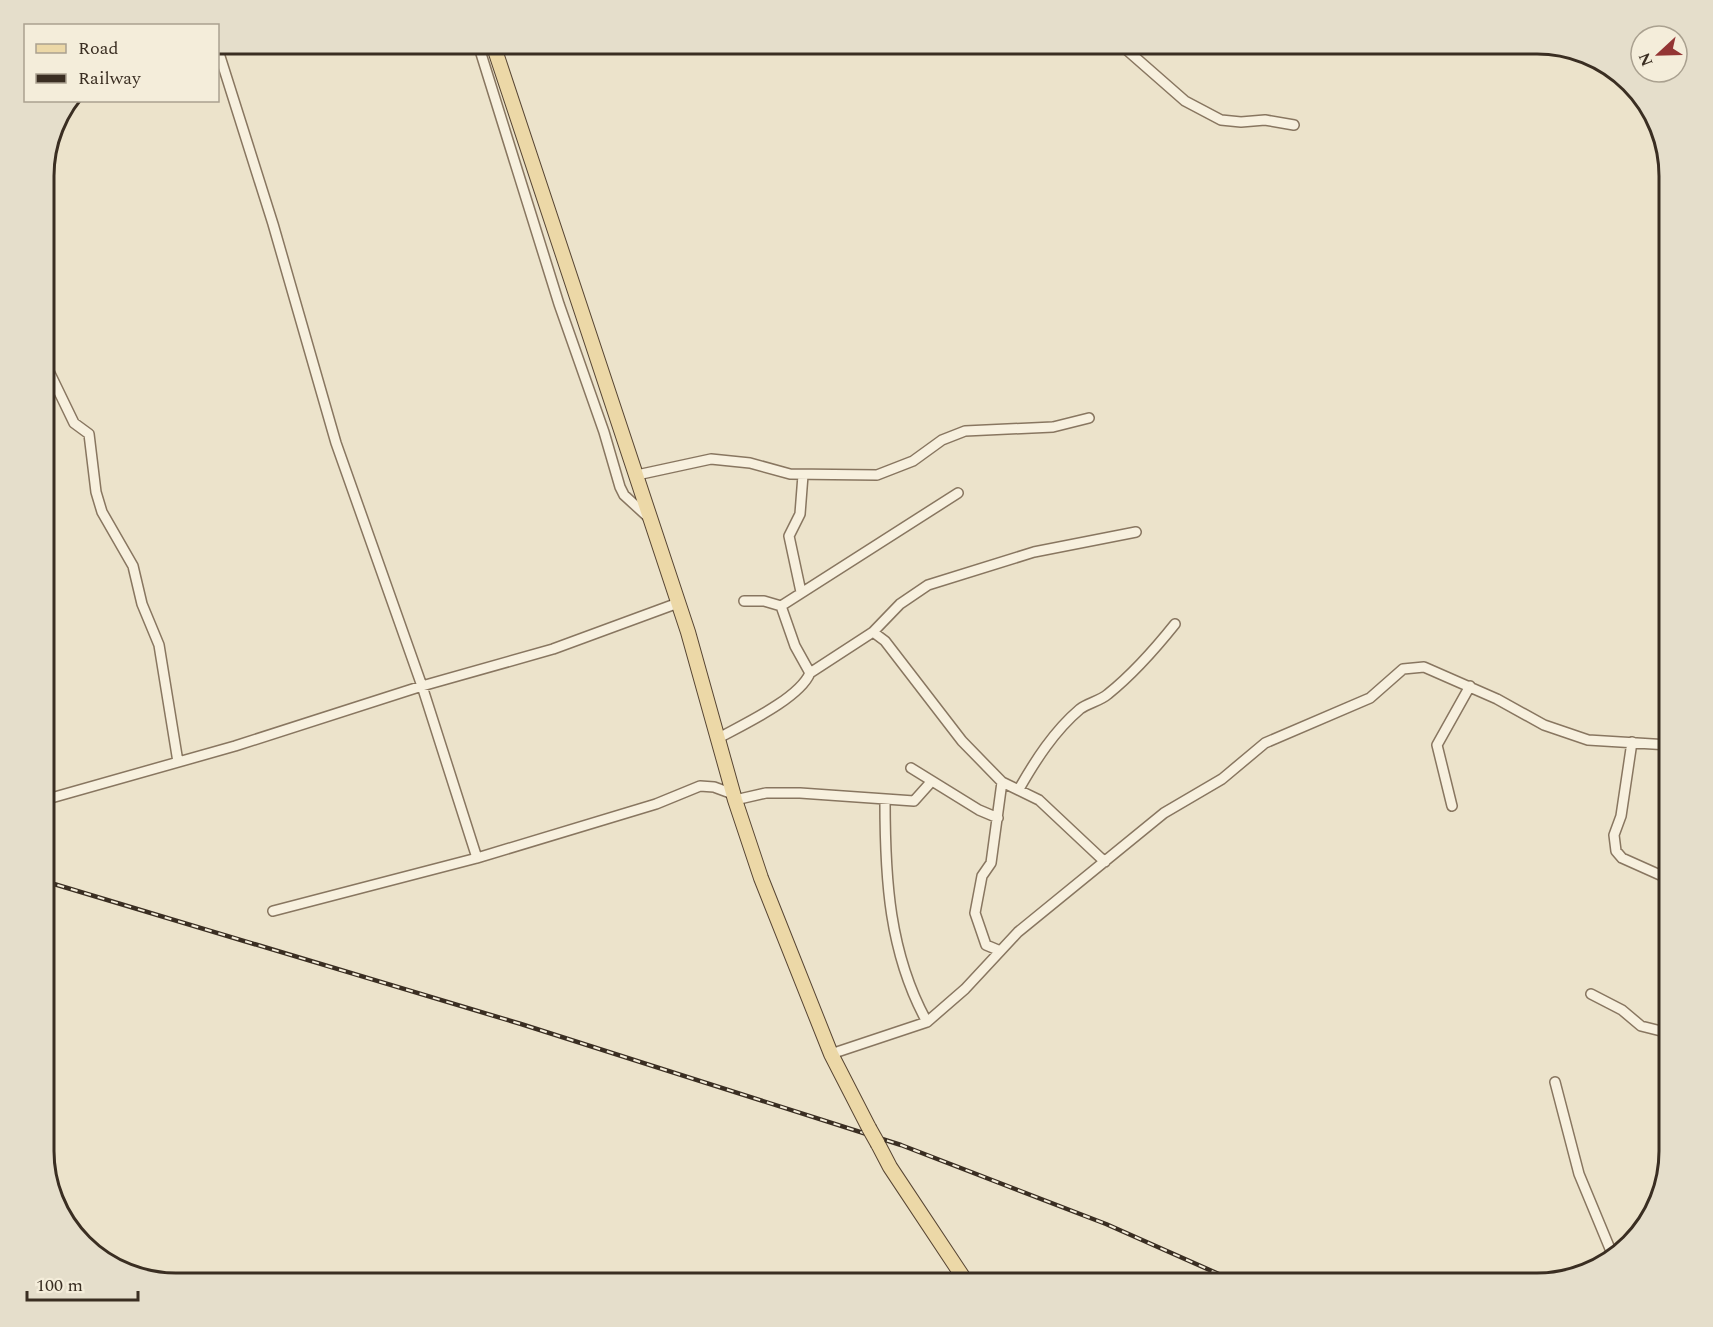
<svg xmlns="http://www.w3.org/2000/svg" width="1713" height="1327" font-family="Spectral,serif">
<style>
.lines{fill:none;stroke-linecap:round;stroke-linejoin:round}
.minor-casing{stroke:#887660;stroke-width:12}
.primary-casing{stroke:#574533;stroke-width:16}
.minor{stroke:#f7f0de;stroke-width:9}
.primary{stroke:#ecd8a7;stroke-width:14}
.rail-casing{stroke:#3a2e22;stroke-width:4.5}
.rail{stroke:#f4edda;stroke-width:2;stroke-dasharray:7;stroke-linecap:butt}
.primary-bridge-casing{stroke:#574533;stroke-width:16;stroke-linecap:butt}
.primary-bridge{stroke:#ecd8a7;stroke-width:14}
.rim{fill:none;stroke:#3a2e22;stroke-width:3}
</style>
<rect width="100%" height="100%" fill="#ece3cb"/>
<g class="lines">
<g class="minor-casing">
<path id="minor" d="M 478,44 L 559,304 L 604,432 L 620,487 L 624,495 L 648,517
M 1120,44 L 1185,101 L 1221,120 L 1241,122 L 1265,120 L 1294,125
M 218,50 L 273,224 L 336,443 L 422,686 L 477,858
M 44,361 L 74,423 L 89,434 L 96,492 L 102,512 L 133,566 L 142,604 L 159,645 L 178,762
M 637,475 L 711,459 L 750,463 L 790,474 L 877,475 L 913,461 L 942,440 L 965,431 L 1053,427 L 1089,418
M 801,592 L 789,536 L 800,514 L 803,475
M 744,601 L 764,601 L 781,606 L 958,493
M 781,606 L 795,646 L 810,673
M 873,632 L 885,641 L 962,741 L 1002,782 L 1039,800 L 1105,862
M 717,739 C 742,725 799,699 810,673 L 873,632 L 900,604 L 928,585 L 1034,552 L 1136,532
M 1632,742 L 1621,816 L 1614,835 L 1616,851 L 1622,858 L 1669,879
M 1663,744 L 1669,763
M 911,768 L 979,810 L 998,818
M 1019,789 C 1035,761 1054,731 1080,709 C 1088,703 1100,701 1108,694 C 1133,674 1155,649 1175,624
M 44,800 L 235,746 L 422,686 L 553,649 L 678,603
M 735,800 L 766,793 L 800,793 L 914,801 L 931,782
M 885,801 C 885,879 889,953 927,1022
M 1452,806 L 1437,745 L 1470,686
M 273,911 L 477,858 L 656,804 L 700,786 L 714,787 L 733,794
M 998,950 L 986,945 L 975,913 L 982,876 L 991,863 L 1002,782
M 1591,994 L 1622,1010 L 1641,1026 L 1669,1033
M 831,1054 L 927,1022 L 965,989 L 1018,932 L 1164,813 L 1222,779 L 1265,743 L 1370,698 L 1403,669 L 1424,667 L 1497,699 L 1544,725 L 1588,740 L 1669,745
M 1555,1082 L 1579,1174 L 1613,1256"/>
</g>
<g class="primary-casing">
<path id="primary" d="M 493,44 L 688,632 L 735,800 L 761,878 L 831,1054 L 869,1128
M 878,1144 L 890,1167 L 967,1283"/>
</g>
<use href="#minor" class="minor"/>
<use href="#primary" class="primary"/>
<g class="rail-casing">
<path id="rail" d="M 44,881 L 521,1024 L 901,1145 L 1106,1224 L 1239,1283"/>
</g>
<use href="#rail" class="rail"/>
<g class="primary-bridge-casing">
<path id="primary-bridge" d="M 869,1128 L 878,1144"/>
</g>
<use href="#primary-bridge" class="primary-bridge"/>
</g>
<path d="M0 0H1713V1327H0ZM176 54H1537A122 122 0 0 1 1659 176V1151A122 122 0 0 1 1537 1273H176A122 122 0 0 1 54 1151V176A122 122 0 0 1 176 54Z" fill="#e5decb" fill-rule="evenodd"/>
<path class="rim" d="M176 54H1537A122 122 0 0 1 1659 176V1151A122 122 0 0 1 1537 1273H176A122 122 0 0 1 54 1151V176A122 122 0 0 1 176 54Z"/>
<rect x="24" y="24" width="195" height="78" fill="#f4edda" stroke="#aaa190" stroke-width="1.5"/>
<rect x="36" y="44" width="30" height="9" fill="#ecd8a7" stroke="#aaa190" stroke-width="1.5"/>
<text x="78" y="54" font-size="18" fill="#3a2e22">Road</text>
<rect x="36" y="74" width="30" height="9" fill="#3a2e22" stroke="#aaa190" stroke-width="1.5"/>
<text x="78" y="84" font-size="18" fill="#3a2e22">Railway</text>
<g transform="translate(1659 54) rotate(248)"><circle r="28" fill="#f4edda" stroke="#aaa190" stroke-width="1.5"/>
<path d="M0-4.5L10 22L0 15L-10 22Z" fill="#933534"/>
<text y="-9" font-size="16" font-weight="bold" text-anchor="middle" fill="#3a2e22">N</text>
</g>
<path d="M27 1291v9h111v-9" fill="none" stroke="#3a2e22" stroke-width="3"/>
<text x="36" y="1291" font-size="18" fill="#3a2e22" stroke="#f4edda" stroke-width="4.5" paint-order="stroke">100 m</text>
</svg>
